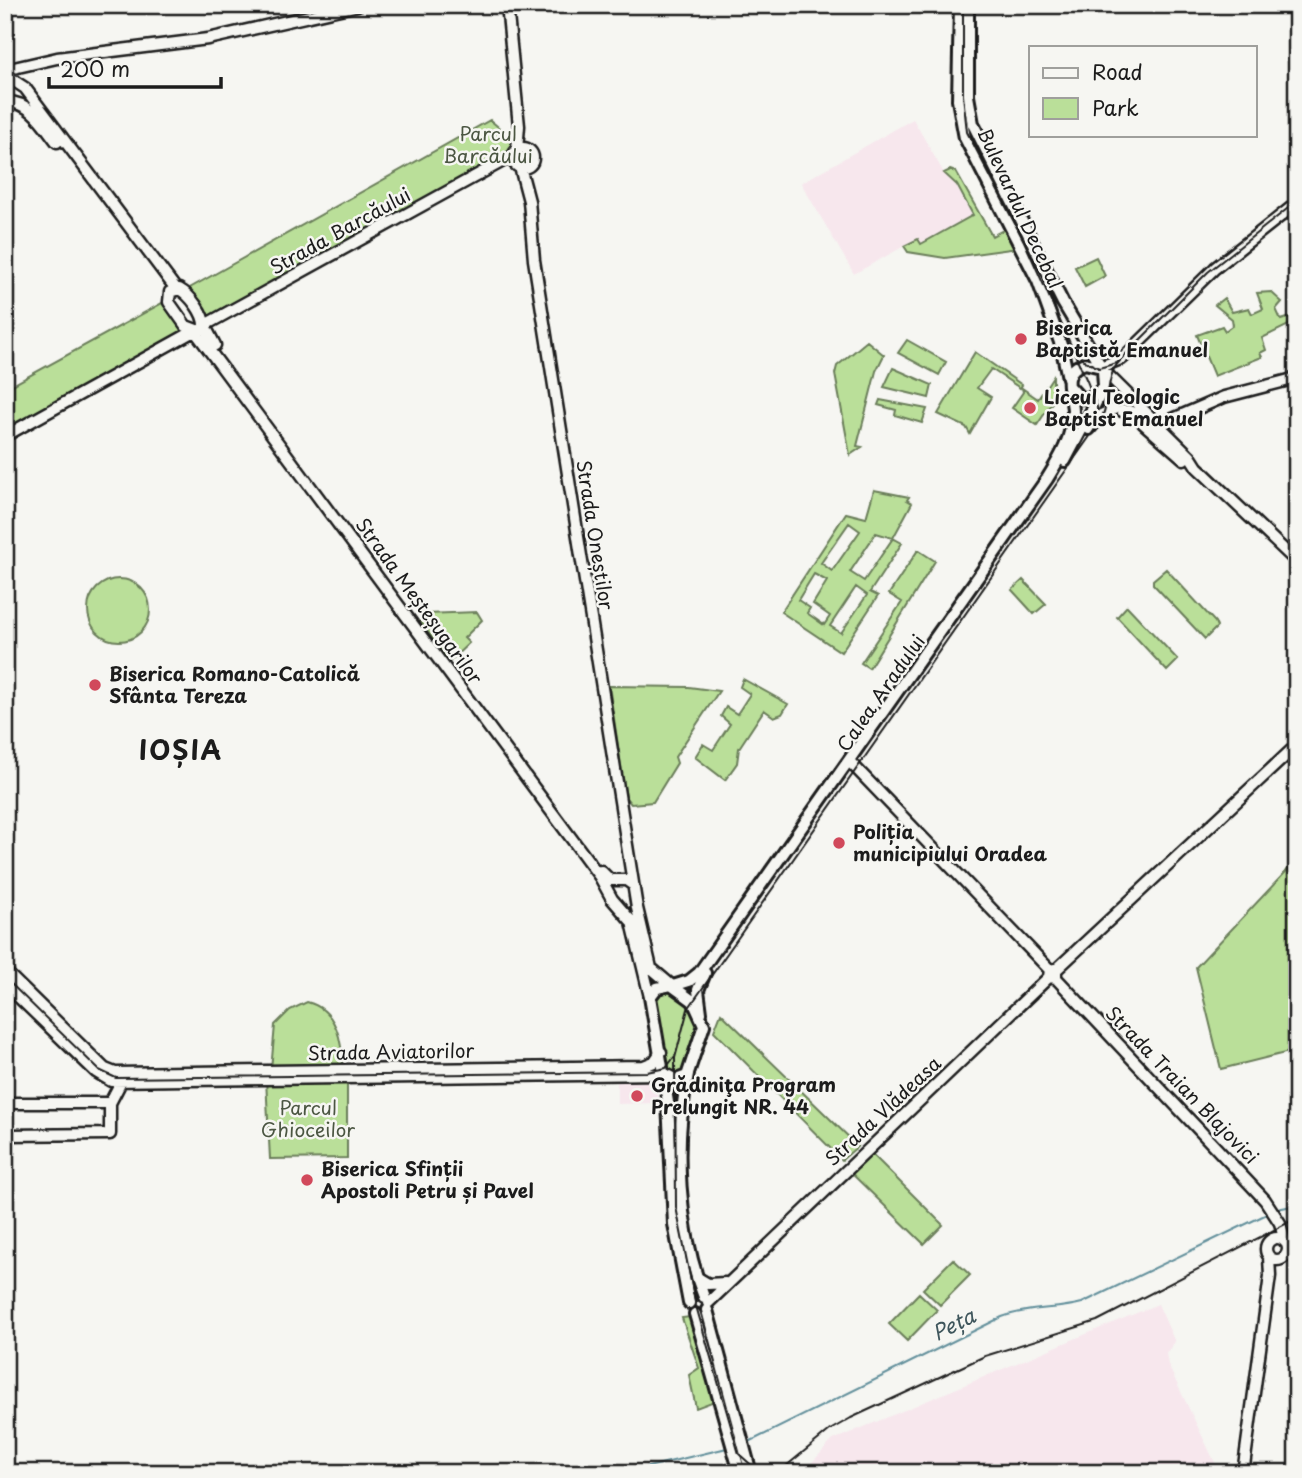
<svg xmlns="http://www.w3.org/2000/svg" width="1302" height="1478" font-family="'Playpen Sans',sans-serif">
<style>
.built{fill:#f7e7ed}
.green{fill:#badf99;stroke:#6b7e5a;stroke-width:2;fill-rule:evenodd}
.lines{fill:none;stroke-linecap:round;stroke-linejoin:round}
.stream{stroke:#63909c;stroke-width:2}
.secondary-casing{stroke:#1c1c1c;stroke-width:15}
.primary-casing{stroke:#1c1c1c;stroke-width:16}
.secondary{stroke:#f6f6f2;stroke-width:10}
.primary{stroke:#f6f6f2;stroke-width:10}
.tram{stroke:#1c1c1c;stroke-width:2}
.poi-dot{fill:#d1495b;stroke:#f6f6f2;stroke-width:2.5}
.labels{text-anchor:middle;stroke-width:5;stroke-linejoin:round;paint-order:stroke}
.park-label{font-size:19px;fill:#4b5642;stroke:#f6f6f2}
.street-label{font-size:19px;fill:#1c1c1c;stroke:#f6f6f2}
.poi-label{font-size:19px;font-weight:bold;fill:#1c1c1c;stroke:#f6f6f2;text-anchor:start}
.water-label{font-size:21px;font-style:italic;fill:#3f565c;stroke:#f6f6f2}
.district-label{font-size:26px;font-weight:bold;letter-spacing:2px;fill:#1c1c1c;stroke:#f6f6f2}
</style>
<rect width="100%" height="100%" fill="#f6f6f2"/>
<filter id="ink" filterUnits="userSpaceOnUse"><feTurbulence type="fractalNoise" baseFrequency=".0143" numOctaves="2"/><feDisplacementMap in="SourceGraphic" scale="14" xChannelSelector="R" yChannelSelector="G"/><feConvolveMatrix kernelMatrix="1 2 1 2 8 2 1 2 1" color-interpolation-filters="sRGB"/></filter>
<g filter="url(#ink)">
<path class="built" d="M 913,119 L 944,173 L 957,185 L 973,215 L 921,244 L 917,239 L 854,274 L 801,183 Z
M 617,1081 L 656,1081 L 658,1103 L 617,1104 Z
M 1158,1304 L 1175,1342 L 1166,1353 L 1168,1365 L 1220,1473 L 802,1473 L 833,1440 Z"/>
<path class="green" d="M 490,120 L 516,142 L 509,157 L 210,319 L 188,289 Z
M 950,170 L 956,172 L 992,236 L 1007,228 L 1018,248 L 945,258 L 908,252 L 904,246 L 918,239 L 921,244 L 973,215 L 957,185 L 944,173 Z
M 1096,257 L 1105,276 L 1085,287 L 1075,267 Z
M 1271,292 L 1282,302 L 1276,309 L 1281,320 L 1294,316 L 1295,322 L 1262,338 L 1266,350 L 1260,353 L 1262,357 L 1214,376 L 1197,335 L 1222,326 L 1225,331 L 1233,325 L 1232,319 L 1215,305 L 1224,298 L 1232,312 L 1249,308 L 1252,314 L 1263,309 L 1257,293 Z
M 162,303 L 185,332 L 5,432 L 5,389 Z
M 907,340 L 946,362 L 939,375 L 898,353 Z
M 867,341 L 884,355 L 876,371 L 857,446 L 862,447 L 850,455 L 835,374 L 837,366 Z
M 975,352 L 1022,385 L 1020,388 L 991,369 L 977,388 L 991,397 L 970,434 L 966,427 L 938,414 Z
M 893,368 L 932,385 L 929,398 L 884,387 Z
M 1053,376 L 1053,401 L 1037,425 L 1012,408 L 1023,392 L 1022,388 L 1038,399 Z
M 880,400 L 927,409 L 922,423 L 895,415 L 896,410 L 878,405 Z
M 874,490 L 909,497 L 907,500 L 912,503 L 893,538 L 902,543 L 870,592 L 878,596 L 841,652 L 781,612 L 846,513 L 866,518 ZM 849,523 L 860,531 L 832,571 L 821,563 ZM 876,533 L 893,538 L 864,581 L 850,572 ZM 814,574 L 827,581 L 813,604 L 830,616 L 824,625 L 807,613 L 810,608 L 798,600 ZM 856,587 L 867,595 L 841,633 L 830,626 Z
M 918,550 L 935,561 L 869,668 L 861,663 L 902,602 L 889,594 Z
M 1166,569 L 1215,622 L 1217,627 L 1205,639 L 1153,584 L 1153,580 Z
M88 610a31 31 0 1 1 62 0a31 31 0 1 1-62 0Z
M 1023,580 L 1046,604 L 1034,614 L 1012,590 Z
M 1127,606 L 1178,660 L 1167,671 L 1117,617 Z
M 477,612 L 482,620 L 464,638 L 469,643 L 449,662 L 420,621 L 426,614 Z
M 743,679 L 788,704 L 782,714 L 774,717 L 764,710 L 739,748 L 737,763 L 725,780 L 695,757 L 703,744 L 713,750 L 730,724 L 721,716 L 726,707 L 737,714 L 750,694 L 740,687 Z
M 609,686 L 689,687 L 719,691 L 675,757 L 677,763 L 653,802 L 631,804 L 626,798 Z
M 1297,860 L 1297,1050 L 1221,1069 L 1196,967 Z
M 663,991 C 683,990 691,1007 698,1023 L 684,1072 L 678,1075 L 667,1070 L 656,998 Z
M 307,1002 C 338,1010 342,1042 343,1069 L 271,1070 L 275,1025 L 290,1010 Z
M 721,1013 L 858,1146 L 842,1160 L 714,1031 Z
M 266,1079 L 347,1079 L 347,1158 L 270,1159 Z
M 867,1149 L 943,1225 L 924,1244 L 847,1169 Z
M 953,1259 L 970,1275 L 940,1305 L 923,1289 Z
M 919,1293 L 937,1310 L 907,1341 L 889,1324 Z
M 690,1317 L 695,1323 L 720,1399 L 696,1408 L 689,1375 L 699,1368 L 682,1318 Z"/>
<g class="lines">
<path class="stream" d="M 1277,1209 L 1297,1205
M 749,1442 L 1002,1317 C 1028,1307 1056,1310 1082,1303 L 1269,1213
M 623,1473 L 727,1448"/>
<g class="secondary-casing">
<path id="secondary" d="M 507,5 L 519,126 L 517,150
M 5,70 L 57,58 L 208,39 L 358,5
M 5,75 L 25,88 L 176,289
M 5,102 C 30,100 44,125 57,142
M513 158a10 10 0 1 1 20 0a10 10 0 1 1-20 0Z
M 520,167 L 529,201 L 534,260 L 637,908 L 651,968 L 671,985
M 179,289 C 190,295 205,314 204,327 L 199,331 L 186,326 L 169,302 L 170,292 Z
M 205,325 L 514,155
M 205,326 L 215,345
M 195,331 L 600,877 L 612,899 L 632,922 L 650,997
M 1101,367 L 1123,358 L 1215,268 L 1297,203
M 1103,370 L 1190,456 L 1197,467 L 1297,562
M 1122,411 L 1129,411 L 1159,425 L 1224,397 L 1297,378
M 1143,423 L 1184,459
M 5,436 L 194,331
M 850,762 L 1050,970
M 601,871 L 610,880 L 626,880 L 633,885
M 1056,970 L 1056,978 L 1049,977 L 1050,970 L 1058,968 L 1297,745
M 5,971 L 105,1069 L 115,1073 L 644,1066 L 654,1062 L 661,1052
M 1056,978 L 1265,1200 L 1280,1223 L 1285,1242
M 5,984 L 96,1072 L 111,1081 L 665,1074
M 5,1103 L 110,1103
M 5,1135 L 110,1134 L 110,1103 L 123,1078
M1266 1249a11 11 0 1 1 22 0a11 11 0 1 1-22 0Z
M 698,1278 L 708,1284 L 725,1283
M 708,1303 L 1049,977
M 1243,1473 L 1270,1276 L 1269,1257"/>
</g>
<g class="primary-casing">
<path id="primary" d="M 960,5 L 958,100 L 965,138 L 1038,281 L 1061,345 L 1068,378
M 968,5 L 968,96 L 973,124 L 1063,303 L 1103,370 L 1104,386 L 1094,398 L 1080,398 L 1071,388
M 1089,429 L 1101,415 L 1114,409
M 1065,461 L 1101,393
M 673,986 L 689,981 L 699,973 L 1047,479 C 1060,458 1073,437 1073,411 C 1073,401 1067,388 1069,378 C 1071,369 1077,366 1085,363 L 1101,367
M 701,1013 L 698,990 L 705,973
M 665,1074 L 676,1080 L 687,1076 L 704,1025 L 693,1001 L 671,985 L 657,988 L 650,997 L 668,1102 L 674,1224 L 689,1303
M 688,1074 C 673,1143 678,1231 704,1297
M 707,1310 L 751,1473
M 695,1314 L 740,1473"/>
</g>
<use href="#secondary" class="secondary"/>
<use href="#primary" class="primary"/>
<path class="tram" d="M 963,5 L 963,95 L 967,132 L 1024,241 L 1087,381 L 1097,407 L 1097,425
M 1076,351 L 1085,361 L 1099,368 L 1117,363 L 1208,272 L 1297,201
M 1120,361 C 1105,375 1111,402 1100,422 L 688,1009 L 675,1058 L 676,1207 L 696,1306 L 739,1454 L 758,1471 L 771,1472 L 785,1467 L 830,1430 L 851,1418 L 985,1356 L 1097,1321 L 1297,1218
M 5,978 L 99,1070 L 116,1078 L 647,1072 L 666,1068 L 675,1056"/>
</g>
</g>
<g class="poi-dot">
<circle cx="1021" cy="339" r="7"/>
<circle cx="1030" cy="408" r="7"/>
<circle cx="95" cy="685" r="7"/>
<circle cx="839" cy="843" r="7"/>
<circle cx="637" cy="1096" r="7"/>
<circle cx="307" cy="1180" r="7"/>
</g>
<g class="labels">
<g class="park-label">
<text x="488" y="141">Parcul<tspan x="488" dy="22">Barcăului</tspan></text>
<text x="308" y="1115">Parcul<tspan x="308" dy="22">Ghioceilor</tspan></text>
</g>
<g class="street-label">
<text transform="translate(1020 208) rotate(65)" y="7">Bulevardul Decebal</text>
<text transform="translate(340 231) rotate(-29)" y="7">Strada Barcăului</text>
<text transform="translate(595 535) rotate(81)" y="7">Strada Oneștilor</text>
<text transform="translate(419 601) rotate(54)" y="7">Strada Meșteșugarilor</text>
<text transform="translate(881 693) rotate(-55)" y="7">Calea Aradului</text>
<text transform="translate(391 1052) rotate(-1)" y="7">Strada Aviatorilor</text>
<text transform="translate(1182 1085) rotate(46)" y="7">Strada Traian Blajovici</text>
<text transform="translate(883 1111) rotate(-43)" y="7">Strada Vlădeasa</text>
</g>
<g class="poi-label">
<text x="1035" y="335">Biserica<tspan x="1035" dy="22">Baptistă Emanuel</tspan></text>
<text x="1044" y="404">Liceul Teologic<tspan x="1044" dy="22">Baptist Emanuel</tspan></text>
<text x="109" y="681">Biserica Romano-Catolică<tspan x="109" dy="22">Sfânta Tereza</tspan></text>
<text x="853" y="839">Poliția<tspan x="853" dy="22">municipiului Oradea</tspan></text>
<text x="651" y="1092">Grădiniţa Program<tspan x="651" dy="22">Prelungit NR. 44</tspan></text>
<text x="321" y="1176">Biserica Sfinții<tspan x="321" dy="22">Apostoli Petru și Pavel</tspan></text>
</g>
<g class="water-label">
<text transform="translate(954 1325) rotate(-27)" y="7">Peța</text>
</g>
<g class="district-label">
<text x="181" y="760">IOȘIA</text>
</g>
</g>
<rect width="1302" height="1478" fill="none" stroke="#f6f6f2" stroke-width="28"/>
<rect x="14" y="14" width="1274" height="1450" fill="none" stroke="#1c1c1c" stroke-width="2.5" filter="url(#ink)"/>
<rect x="1029" y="46" width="228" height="91" fill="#f6f6f2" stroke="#9f9f9c" stroke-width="2"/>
<rect x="1043" y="68" width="35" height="10" fill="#f6f6f2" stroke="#9f9f9c" stroke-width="2"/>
<text x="1092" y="80" font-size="21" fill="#1c1c1c">Road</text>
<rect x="1043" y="98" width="35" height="21" fill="#badf99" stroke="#9f9f9c" stroke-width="2"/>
<text x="1092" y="116" font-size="21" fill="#1c1c1c">Park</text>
<path d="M49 77v10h172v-10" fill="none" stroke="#1c1c1c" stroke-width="3.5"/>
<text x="60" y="77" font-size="21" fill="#1c1c1c" stroke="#f6f6f2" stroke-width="5" paint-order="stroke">200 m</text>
</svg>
